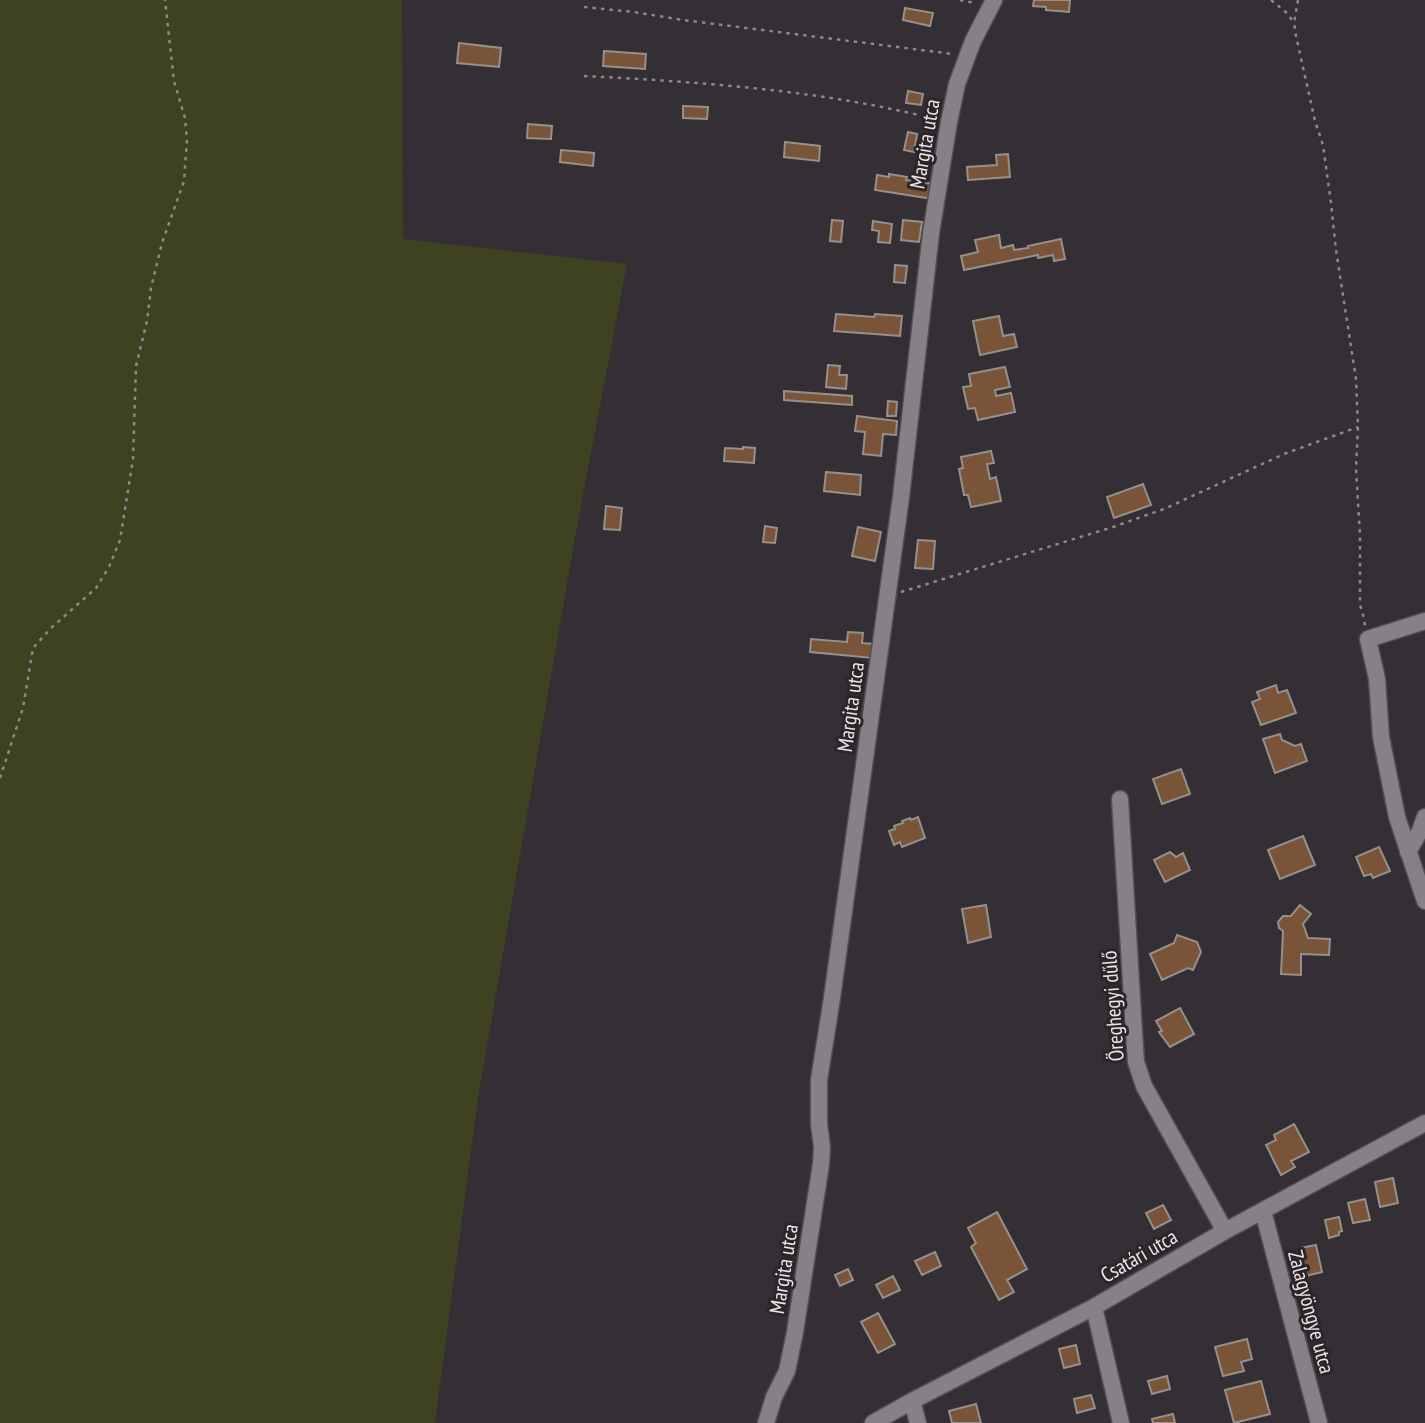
<svg xmlns="http://www.w3.org/2000/svg" width="1425" height="1423" font-family="'PT Sans Narrow',sans-serif">
<style>
.green{fill:#3f4220}
.building{fill:#795438;stroke:#96908c;stroke-width:2}
.lines{fill:none;stroke-linecap:round;stroke-linejoin:round}
.minor-casing{stroke:#524d51;stroke-width:19}
.path{stroke:#8c888c;stroke-width:2.5;stroke-dasharray:3.5 5;stroke-linecap:butt}
.minor{stroke:#868186;stroke-width:16}
.labels{text-anchor:middle;stroke-width:6;stroke-linejoin:round;paint-order:stroke}
.street-label{font-size:21px;fill:#eae7ea;stroke:#2a262a}
</style>
<rect width="100%" height="100%" fill="#342f34"/>
<path class="green" d="M 0,0 L 402,0 L 403,239 L 627,264 L 576,532 L 478,1098 L 435,1423 L 0,1423 Z"/>
<path class="building" d="M 1034,0 L 1070,0 L 1069,12 L 1046,10 L 1046,7 L 1033,6 Z
M 905,8 L 933,13 L 930,26 L 903,20 Z
M 459,43 L 501,48 L 499,67 L 457,63 Z
M 604,51 L 646,54 L 645,69 L 603,66 Z
M 908,91 L 923,94 L 921,105 L 906,103 Z
M 683,106 L 708,107 L 707,119 L 683,118 Z
M 528,124 L 552,126 L 551,139 L 527,138 Z
M 908,132 L 917,134 L 914,152 L 904,150 Z
M 785,142 L 820,146 L 819,161 L 784,157 Z
M 561,150 L 594,153 L 593,166 L 560,162 Z
M 1008,154 L 1010,177 L 968,180 L 967,167 L 997,165 L 996,155 Z
M 889,174 L 907,177 L 906,180 L 936,184 L 933,199 L 875,190 L 877,175 L 889,177 Z
M 832,220 L 843,221 L 841,242 L 830,241 Z
M 903,220 L 922,222 L 919,242 L 901,240 Z
M 873,221 L 892,224 L 890,243 L 878,242 L 879,231 L 872,230 Z
M 999,235 L 1001,248 L 1013,245 L 1014,250 L 1028,248 L 1028,246 L 1061,239 L 1065,259 L 1054,261 L 1053,255 L 1038,258 L 1038,255 L 964,270 L 961,256 L 978,252 L 975,240 Z
M 895,265 L 907,266 L 905,283 L 894,282 Z
M 836,314 L 874,317 L 875,314 L 902,316 L 900,336 L 834,331 Z
M 999,316 L 1003,336 L 1014,334 L 1017,347 L 980,355 L 973,321 Z
M 828,365 L 840,366 L 839,375 L 847,375 L 846,389 L 826,387 Z
M 1005,367 L 1010,387 L 995,390 L 996,396 L 1011,393 L 1015,412 L 978,420 L 975,408 L 968,409 L 963,387 L 971,386 L 969,374 Z
M 784,391 L 852,396 L 852,405 L 784,400 Z
M 888,401 L 897,402 L 896,416 L 887,416 Z
M 857,416 L 897,421 L 896,435 L 883,434 L 881,456 L 863,454 L 865,432 L 855,431 Z
M 743,447 L 755,448 L 754,463 L 724,461 L 725,448 L 743,449 Z
M 991,451 L 994,463 L 987,464 L 990,479 L 996,477 L 1001,501 L 971,507 L 968,495 L 964,495 L 959,469 L 963,468 L 961,457 Z
M 826,472 L 861,475 L 860,495 L 824,491 Z
M 1143,484 L 1151,505 L 1114,518 L 1107,497 Z
M 606,506 L 622,508 L 620,530 L 604,529 Z
M 765,526 L 777,528 L 775,543 L 763,542 Z
M 858,527 L 881,532 L 875,561 L 852,556 Z
M 918,540 L 935,541 L 933,569 L 915,568 Z
M 848,632 L 863,633 L 862,643 L 874,644 L 873,658 L 810,652 L 811,639 L 847,642 Z
M 1276,685 L 1278,693 L 1287,690 L 1296,713 L 1261,725 L 1252,702 L 1260,699 L 1257,692 Z
M 1280,734 L 1282,740 L 1295,746 L 1301,744 L 1307,761 L 1275,773 L 1263,739 Z
M 1181,769 L 1190,794 L 1162,804 L 1153,779 Z
M 918,817 L 925,838 L 902,847 L 900,842 L 894,845 L 889,831 L 895,829 L 894,826 L 903,823 L 902,821 L 910,818 L 911,820 Z
M 1303,836 L 1315,865 L 1280,879 L 1268,850 Z
M 1379,847 L 1390,871 L 1373,878 L 1371,874 L 1364,876 L 1356,857 Z
M 1170,852 L 1176,857 L 1183,853 L 1190,870 L 1165,882 L 1154,860 Z
M 986,905 L 991,937 L 968,943 L 962,909 Z
M 1300,905 L 1311,914 L 1303,924 L 1308,938 L 1330,939 L 1329,955 L 1301,954 L 1301,975 L 1281,974 L 1283,931 L 1279,928 L 1278,922 L 1283,916 L 1291,916 Z
M 1177,935 L 1197,942 L 1201,952 L 1193,970 L 1188,968 L 1162,980 L 1150,954 L 1174,943 Z
M 1180,1008 L 1194,1034 L 1170,1047 L 1159,1032 L 1162,1031 L 1156,1021 Z
M 1294,1124 L 1309,1152 L 1291,1161 L 1295,1167 L 1281,1175 L 1266,1145 L 1276,1140 L 1274,1135 Z
M 1393,1178 L 1398,1203 L 1380,1207 L 1375,1182 Z
M 1365,1199 L 1370,1220 L 1353,1223 L 1348,1203 Z
M 1163,1205 L 1171,1220 L 1154,1229 L 1146,1213 Z
M 997,1212 L 1027,1269 L 1007,1280 L 1014,1292 L 999,1300 L 971,1247 L 976,1243 L 968,1228 Z
M 1339,1217 L 1342,1231 L 1339,1232 L 1339,1235 L 1329,1238 L 1325,1220 Z
M 1316,1245 L 1322,1272 L 1306,1276 L 1300,1248 Z
M 935,1252 L 941,1266 L 922,1275 L 915,1261 Z
M 848,1269 L 853,1280 L 840,1286 L 835,1275 Z
M 893,1276 L 900,1290 L 883,1298 L 876,1285 Z
M 878,1313 L 895,1344 L 878,1353 L 861,1322 Z
M 1247,1339 L 1252,1359 L 1241,1362 L 1244,1371 L 1223,1376 L 1215,1347 Z
M 1076,1345 L 1080,1364 L 1064,1368 L 1059,1349 Z
M 1167,1376 L 1170,1389 L 1152,1394 L 1148,1381 Z
M 1261,1381 L 1270,1414 L 1234,1423 L 1225,1390 Z
M 1091,1395 L 1095,1408 L 1077,1413 L 1074,1399 Z
M 976,1404 L 981,1423 L 952,1423 L 949,1411 Z
M 1173,1414 L 1175,1423 L 1153,1423 L 1152,1419 Z"/>
<g class="lines">
<g class="minor-casing">
<path id="minor" d="M 1425,621 L 1368,639 L 1377,679 L 1381,737 L 1397,817 L 1425,901
M 1120,799 L 1134,1032 L 1136,1062 L 1144,1086 L 1225,1231
M 1408,852 L 1420,831 L 1425,817
M 1263,1211 L 1319,1423
M 1094,1307 L 1121,1423
M 912,1401 L 918,1423
M 766,1423 L 774,1397 L 787,1371 L 795,1332 L 821,1164 L 822,1147 L 819,1124 L 819,1080 L 832,998 L 901,497 L 931,233 L 949,122 L 957,84 L 973,41 L 994,0
M 873,1423 L 912,1401 L 1094,1307 L 1225,1231 L 1425,1123"/>
</g>
<path class="path" d="M 960,0 L 975,3
M 1271,0 L 1287,13 L 1294,23
M 1298,0 L 1294,23 L 1296,36 L 1315,121 L 1323,145 L 1331,203 L 1336,250 L 1356,379 L 1358,427 L 1356,469 L 1360,535 L 1360,605 L 1364,618 L 1365,626
M 584,7 L 634,12 L 683,20 L 953,54
M 584,76 C 700,82 822,90 935,119
M 901,592 L 1113,527 L 1164,509 L 1284,454 L 1358,427
M 0,778 L 23,708 L 33,648 L 50,629 L 96,588 L 109,567 L 120,540 L 133,459 L 136,366 L 147,321 L 151,288 L 162,243 L 184,181 L 187,140 L 185,118 L 174,81 L 165,0"/>
<use href="#minor" class="minor"/>
</g>
<g class="labels">
<g class="street-label">
<text transform="translate(925 144) rotate(-80)" y="7">Margita utca</text>
<text transform="translate(851 707) rotate(-82)" y="7">Margita utca</text>
<text transform="translate(1113 1006) rotate(-94)" y="7">Öreghegyi dűlő</text>
<text transform="translate(1139 1256) rotate(-30)" y="7">Csatári utca</text>
<text transform="translate(784 1269) rotate(-81)" y="7">Margita utca</text>
<text transform="translate(1311 1312) rotate(75)" y="7">Zalagyöngye utca</text>
</g>
</g>
</svg>
